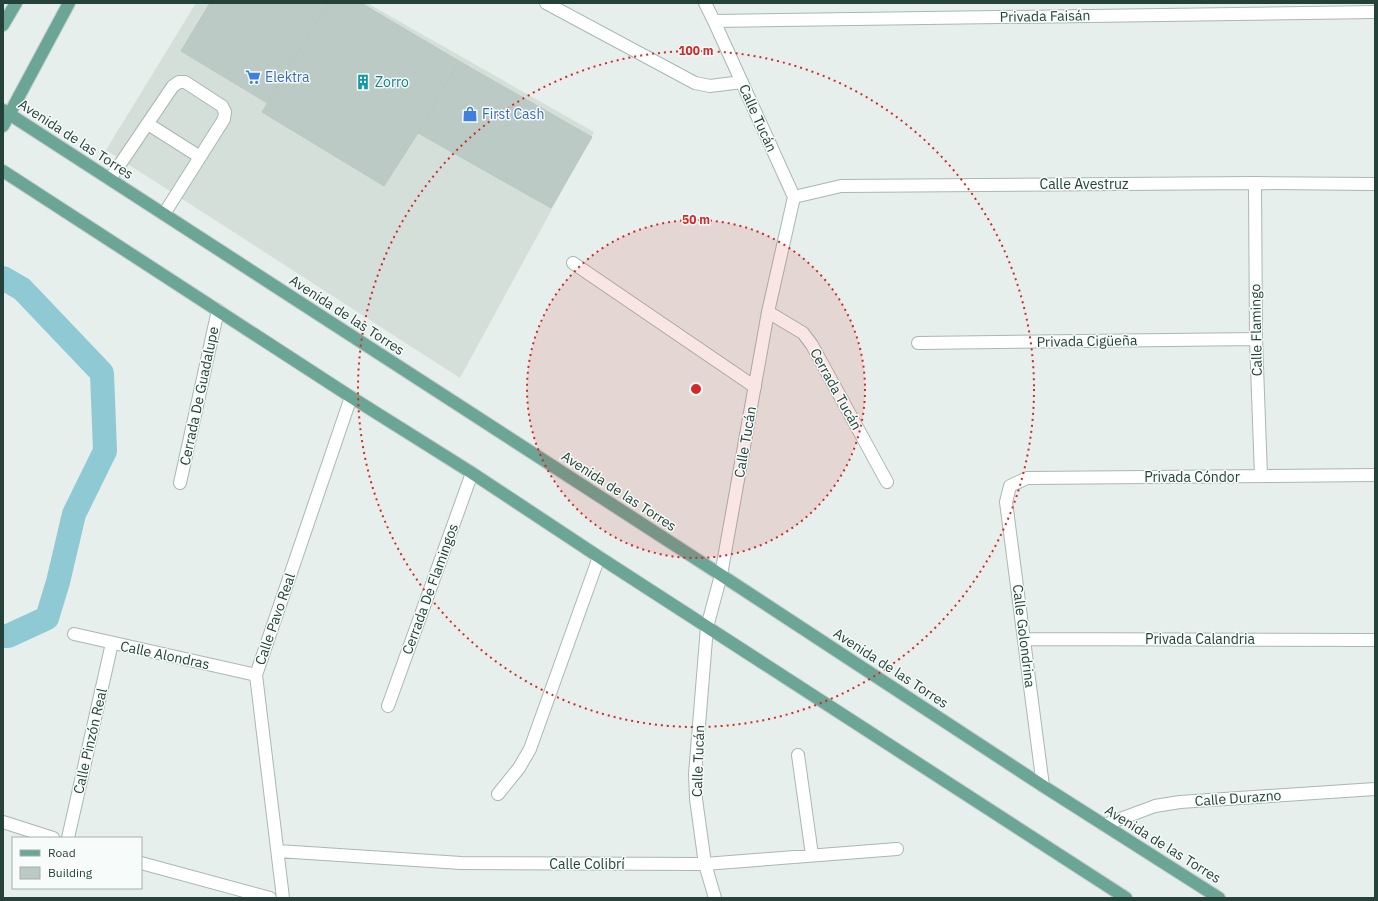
<svg xmlns="http://www.w3.org/2000/svg" width="1378" height="901" font-family="'IBM Plex Sans',sans-serif">
<style>
.built{fill:#d4dfda}
.lines{fill:none;stroke-linecap:round;stroke-linejoin:round}
.canal{stroke:#8ec9d4;stroke-width:24}
.building{fill:#bbcac4;stroke:#b8c9c2}
.minor-casing{stroke:#a8b8b2;stroke-width:14}
.major-casing{stroke:#c2cac8;stroke-width:14}
.minor{stroke:#fff;stroke-width:12}
.major{stroke:#6aa596;stroke-width:12}
.ring{fill:none;stroke:#d62828;stroke-width:2;stroke-dasharray:2 4}
.labels{text-anchor:middle;stroke-width:3;stroke-linejoin:round;paint-order:stroke}
.street-label{font-size:14px;fill:#24423a;stroke:#f7fbf9}
.shop-label{font-size:14px;fill:#366cbe;stroke:#f7fbf9;text-anchor:start}
.culture-label{font-size:14px;fill:#0d838f;stroke:#f7fbf9;text-anchor:start}
.centre{fill:#d62828;stroke:#f7fbf9;stroke-width:2}
.ring-label{font-size:12px;text-anchor:middle;font-weight:bold;fill:#d62828;stroke:#f7fbf9;stroke-width:3;stroke-linejoin:round;paint-order:stroke}
</style>
<rect width="100%" height="100%" fill="#e6efeb"/>
<path class="built" d="M 196,3 L 367,3 L 594,132 L 460,378 L 106,150 Z"/>
<g class="lines">
<path class="canal" d="M 3,278 L 22,289 L 102,373 L 105,451 L 74,514 L 58,582 L 47,618 L 8,636 L 3,636"/>
</g>
<path class="building" d="M 210,3 L 328,3 L 267,103 L 181,51 Z
M 328,3 L 361,3 L 459,61 L 418,133 L 384,186 L 262,112 Z
M 459,61 L 592,137 L 551,208 L 418,133 Z"/>
<g class="lines">
<g class="minor-casing">
<path id="minor" d="M 546,3 L 695,83 L 710,86 L 742,82
M 705,3 L 714,21 L 794,197 L 768,312 L 721,575 L 707,627 L 695,774 L 696,799 L 705,864 L 715,898
M 714,21 L 1375,12
M 148,124 L 200,157
M 110,179 L 173,86 L 179,82 L 185,82 L 222,106 L 225,112 L 224,119 L 164,214
M 1255,183 L 1256,339 L 1261,476
M 794,197 L 841,186 L 1255,183 L 1375,184
M 573,263 L 755,387
M 768,312 L 803,333 L 812,345 L 887,482
M 918,343 L 1256,339
M 180,483 L 218,310
M 74,634 L 256,675
M 1024,639 L 1375,640
M 388,706 L 472,473
M 798,755 L 812,855
M 1043,786 L 1006,502 L 1010,486 L 1027,478 L 1375,475
M 498,794 L 519,768 L 530,749 L 599,557
M 3,822 L 53,838
M 1104,825 L 1155,806 L 1180,802 L 1375,789
M 68,838 L 112,643
M 278,851 L 461,863 L 705,864 L 897,849
M 141,863 L 270,898
M 283,898 L 256,675 L 351,397"/>
</g>
<g class="major-casing">
<path id="major" d="M 3,25 L 16,3
M 3,110 L 721,575 L 1043,786 L 1219,898
M 3,126 L 69,3
M 3,171 L 351,397 L 472,473 L 599,557 L 1126,898"/>
</g>
<use href="#minor" class="minor"/>
<use href="#major" class="major"/>
</g>
<circle cx="696" cy="389" r="169" fill="#d62828" fill-opacity=".12"/>
<g class="ring">
<circle cx="696" cy="389" r="169"/>
<circle cx="696" cy="389" r="338"/>
</g>
<defs>
<g id="supermarket-bare" transform="scale(1.2)"><path d="M-6-5.5h2.5l.6 2H6L4.5 2H-2.5L-4.4-4H-6ZM-1.5 3.2a1.3 1.3 0 1 0 .1 0ZM3 3.2a1.3 1.3 0 1 0 .1 0Z" fill="#3f7fe0" stroke="#f7fbf9" stroke-width="2.5" paint-order="stroke"/></g>
<g id="building-bare" transform="scale(1.2)"><path d="M-4-6H4V6H1V3H-1V6H-4ZM-2.5-4.3h1.7v1.8h-1.7ZM.8-4.3h1.7v1.8H.8ZM-2.5-1h1.7V.8h-1.7ZM.8-1h1.7V.8H.8Z" fill="#0f9aa8" stroke="#f7fbf9" stroke-width="2.5" paint-order="stroke"/></g>
<g id="shop-bare" transform="scale(1.2)"><path d="M-5-2.5h2.3a2.7 3.5 0 0 1 5.4 0H5L5.5 6h-11ZM-1.5-2.5h3a1.5 2.3 0 0 0-3 0Z" fill="#3f7fe0" stroke="#f7fbf9" stroke-width="2.5" paint-order="stroke"/></g>
</defs>
<g fill-rule="evenodd">
<use href="#supermarket-bare" x="253" y="77"/>
<use href="#building-bare" x="363" y="82"/>
<use href="#shop-bare" x="470" y="114"/>
</g>
<g class="labels">
<g class="street-label">
<text transform="translate(1045 16) rotate(-1)" y="5">Privada Faisán</text>
<text transform="translate(758 118) rotate(66)" y="5">Calle Tucán</text>
<text transform="translate(76 139) rotate(33)" y="5">Avenida de las Torres</text>
<text x="1084" y="189">Calle Avestruz</text>
<text transform="translate(347 315) rotate(33)" y="5">Avenida de las Torres</text>
<text transform="translate(1256 330) rotate(-91)" y="5">Calle Flamingo</text>
<text transform="translate(1087 341) rotate(-1)" y="5">Privada Cigüeña</text>
<text transform="translate(836 389) rotate(61)" y="5">Cerrada Tucán</text>
<text transform="translate(199 396) rotate(-78)" y="5">Cerrada De Guadalupe</text>
<text transform="translate(745 442) rotate(-80)" y="5">Calle Tucán</text>
<text x="1192" y="482">Privada Cóndor</text>
<text transform="translate(619 491) rotate(33)" y="5">Avenida de las Torres</text>
<text transform="translate(430 589) rotate(-70)" y="5">Cerrada De Flamingos</text>
<text transform="translate(275 619) rotate(-71)" y="5">Calle Pavo Real</text>
<text transform="translate(1024 636) rotate(83)" y="5">Calle Golondrina</text>
<text x="1200" y="644">Privada Calandria</text>
<text transform="translate(165 655) rotate(12)" y="5">Calle Alondras</text>
<text transform="translate(891 668) rotate(33)" y="5">Avenida de las Torres</text>
<text transform="translate(90 741) rotate(-77)" y="5">Calle Pinzón Real</text>
<text transform="translate(698 761) rotate(-88)" y="5">Calle Tucán</text>
<text transform="translate(1238 798) rotate(-4)" y="5">Calle Durazno</text>
<text transform="translate(1163 844) rotate(32)" y="5">Avenida de las Torres</text>
<text x="587" y="869">Calle Colibrí</text>
</g>
<g class="shop-label">
<text x="265" y="82">Elektra</text>
<text x="482" y="119">First Cash</text>
</g>
<g class="culture-label">
<text x="375" y="87">Zorro</text>
</g>
</g>
<circle cx="696" cy="389" r="6" class="centre"/>
<g class="ring-label">
<text x="696" y="55">100 m</text>
<text x="696" y="224">50 m</text>
</g>
<rect width="1378" height="901" fill="none" stroke="#24423a" stroke-width="8"/>
<rect x="12" y="837" width="130" height="52" fill="#f7fbf9" stroke="#a3b1ad"/>
<rect x="20" y="850" width="20" height="6" fill="#6aa596" stroke="#a3b1ad"/>
<text x="48" y="857" font-size="12" fill="#24423a">Road</text>
<rect x="20" y="867" width="20" height="12" fill="#bbcac4" stroke="#a3b1ad"/>
<text x="48" y="877" font-size="12" fill="#24423a">Building</text>
</svg>
